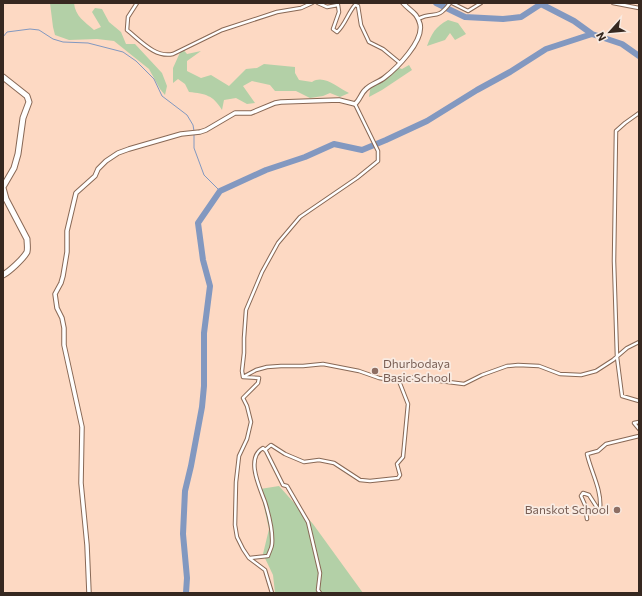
<svg xmlns="http://www.w3.org/2000/svg" width="642" height="596" font-family="Commissioner,sans-serif">
<style>
.green{fill:#b3d0a7}
.lines{fill:none;stroke-linecap:round;stroke-linejoin:round}
.stream{stroke:#8298c0;stroke-width:1}
.river{stroke:#8298c0;stroke-width:6}
.street-casing{stroke:#886855;stroke-width:4.5}
.secondary-casing{stroke:#886855;stroke-width:5.5}
.highway-casing{stroke:#886855;stroke-width:7}
.street{stroke:#fff;stroke-width:2.5}
.secondary{stroke:#fff;stroke-width:3.5}
.highway{stroke:#fff;stroke-width:5}
.education-dot{fill:#8d6e63;stroke:#f9ebe2;stroke-width:1.5}
.labels{text-anchor:middle;stroke-width:3.5;stroke-linejoin:round;paint-order:stroke}
.education-label{font-size:12px;fill:#785e54;stroke:#f9ebe2;text-anchor:start}
</style>
<rect width="100%" height="100%" fill="#fdd9c3"/>
<path class="green" d="M 50,3 L 74,3 C 75,16 85,22 94,30 L 101,27 L 92,12 L 95,8 L 102,9 L 109,22 L 121,32 L 126,44 L 135,44 L 162,73 L 167,86 L 165,95 L 160,89 L 149,69 L 114,41 L 97,39 L 69,40 L 55,35 L 53,27 Z
M 448,20 L 458,23 L 466,34 L 455,40 L 450,33 L 445,40 L 427,46 C 432,33 435,27 448,20 Z
M 182,48 L 187,54 L 201,51 L 187,61 L 187,71 L 201,78 L 211,75 L 229,86 L 246,69 L 257,68 L 264,64 L 295,67 L 295,73 L 299,80 L 312,82 C 324,74 338,88 349,93 L 340,97 L 330,93 L 323,96 L 310,98 L 296,91 L 275,91 L 270,85 L 252,81 L 243,86 L 255,103 L 247,104 L 236,98 L 224,100 L 222,110 C 213,95 206,94 189,92 L 185,84 L 178,79 L 173,83 L 173,68 Z
M 409,65 L 412,70 L 382,90 L 369,97 L 371,84 L 386,76 L 396,67 L 402,69 Z
M 279,486 L 313,524 L 363,593 L 275,593 L 273,575 L 263,554 L 269,529 L 260,489 Z"/>
<g class="lines">
<path class="stream" d="M 539,3 L 541,4
M 3,37 L 7,32 L 30,29 L 39,30 L 53,39 L 63,42 L 88,43 L 123,52 L 136,61 L 154,79 L 162,96 L 187,115 L 193,125 L 194,131
M 194,134 L 194,148 L 204,175 L 220,191"/>
<path class="river" d="M 436,3 L 465,17 L 503,19 L 521,17 L 541,4 L 574,21 L 592,34
M 186,593 L 187,578 L 183,534 L 185,491 L 191,466 L 202,407 L 204,386 L 204,333 L 210,286 L 203,260 L 198,223 L 220,191 L 266,170 L 305,157 L 334,144 L 362,150 L 386,140 L 427,121 L 477,90 L 510,72 L 546,49 L 592,34 L 622,44 L 639,56"/>
<g class="street-casing">
<path id="street" d="M 137,3 L 128,17 L 127,30 C 141,41 155,58 173,54 L 222,30 L 277,12 L 301,8 L 312,3
M 318,3 L 327,7 L 338,5 L 339,12 L 333,29 L 337,32 C 345,25 348,13 355,5 L 358,6 L 361,25 L 369,42 L 383,49 L 400,63
M 452,3 L 468,11 L 481,3
M 613,3 L 639,8
M 418,19 C 434,10 436,22 450,3
M 639,113 L 625,123 L 616,131 L 614,261 L 617,357 L 622,396 L 639,401
M 243,377 L 256,370 L 267,367 L 281,366 L 303,366 L 323,364 L 359,371 L 379,378 L 399,381 L 409,377 L 464,384 L 482,375 L 507,366 L 518,365 L 539,366 L 560,374 L 581,375 L 596,371 L 613,360 L 627,348 L 639,342
M 639,422 L 634,423 L 639,429
M 265,450 L 271,445 L 285,454 L 304,462 L 319,460 L 334,463 L 360,480 L 370,481 L 398,478 L 400,475 L 397,464 L 403,457 L 408,404 L 399,381
M 587,519 L 585,505 L 581,496 L 583,493 L 589,495 L 598,509 L 600,509 C 602,490 591,472 587,454 L 598,451 L 606,444 L 639,436
M 250,558 L 268,556 C 269,552 272,548 272,544 C 273,531 269,515 265,502 C 260,488 245,458 263,448 L 266,451 L 283,485 L 287,486 L 308,522 L 320,573 L 318,590 L 320,593
M 272,593 L 265,570 L 249,558 L 243,549 L 237,537 L 235,525 L 236,482 L 239,456 L 247,439 L 251,422 L 247,406 L 243,398 L 258,383 L 259,378 L 243,377 L 242,371 L 244,353 L 244,338 L 246,310 L 262,272 L 278,243 L 300,217 L 357,178 L 378,161 L 378,151 L 355,104"/>
</g>
<g class="secondary-casing">
<path id="secondary" d="M 89,593 L 87,545 L 81,483 L 82,427 L 64,345 L 64,328 L 62,318 L 57,308 L 55,294 L 61,283 L 63,276 L 67,252 L 67,231 L 76,193 L 95,176 L 98,169 L 106,161 L 118,153 L 129,149 L 181,134 L 200,132 L 206,130 L 235,113 L 251,113 L 275,103 L 281,102 L 339,100 L 355,104 C 360,100 361,93 366,89 C 371,84 379,82 384,78 C 397,68 424,41 420,24 C 417,12 410,11 403,3"/>
</g>
<g class="highway-casing">
<path id="highway" d="M 3,77 L 27,96 L 29,102 L 23,118 L 18,154 L 14,168 L 3,187
M 3,188 L 6,199 L 27,239 C 27,243 28,248 27,252 C 23,259 10,271 3,275"/>
</g>
<use href="#street" class="street"/>
<use href="#secondary" class="secondary"/>
<use href="#highway" class="highway"/>
</g>
<g class="education-dot">
<circle cx="375" cy="371" r="4"/>
<circle cx="617" cy="510" r="4"/>
</g>
<g class="labels">
<g class="education-label">
<text x="383" y="368">Dhurbodaya<tspan x="383" dy="14">Basic School</tspan></text>
<text x="609" y="514" text-anchor="end">Banskot School</text>
</g>
</g>
<rect width="642" height="596" fill="none" stroke="#362820" stroke-width="8"/>
<g transform="translate(610 32) rotate(243)" stroke="#f9ebe2" stroke-width="3" paint-order="stroke">
<path d="M0-3L7 15L0 10L-7 15Z" fill="#362820"/>
<text y="-6" font-size="11" font-weight="bold" text-anchor="middle" fill="#362820">N</text>
</g>
</svg>
